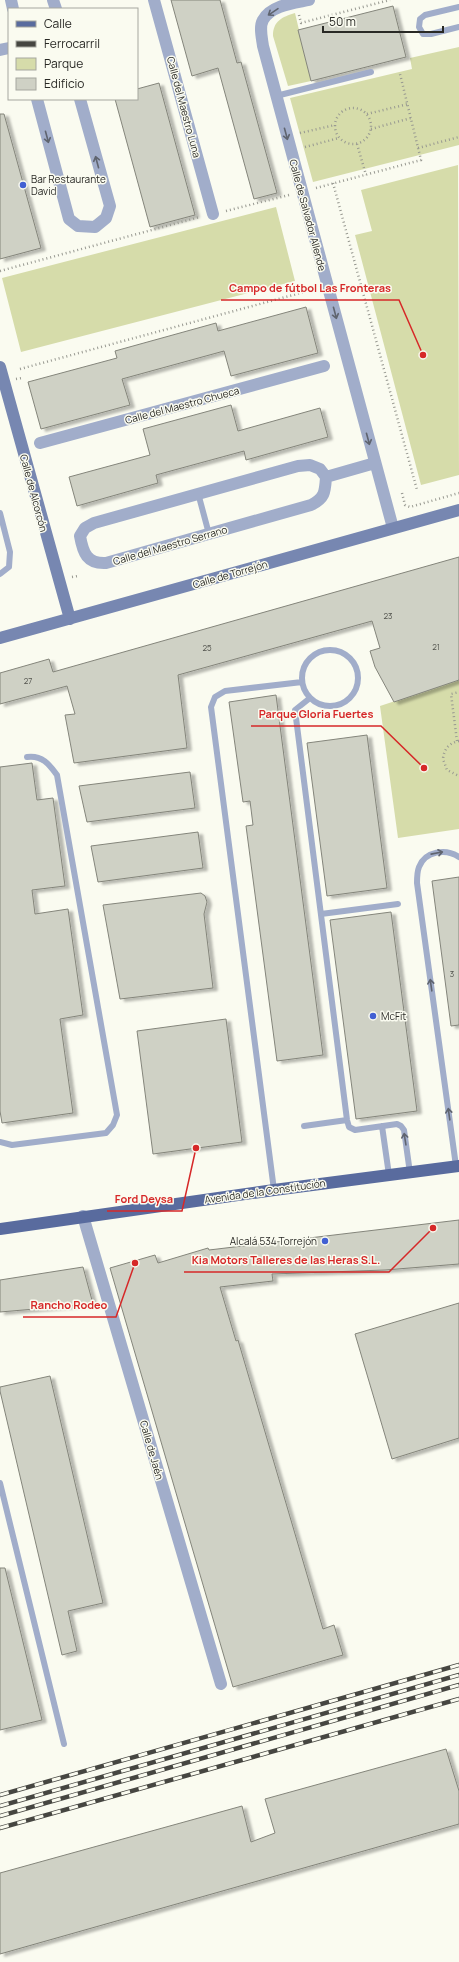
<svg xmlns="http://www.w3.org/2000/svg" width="459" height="1962" font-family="Manrope,sans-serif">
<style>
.green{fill:#d6dcaa}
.building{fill:#cfd1c5;stroke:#84857b;filter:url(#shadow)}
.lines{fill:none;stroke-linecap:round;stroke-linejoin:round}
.path{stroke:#989991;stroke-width:2.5;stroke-dasharray:1 3;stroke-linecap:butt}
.lane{stroke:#a1adca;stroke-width:6}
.street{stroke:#a1adca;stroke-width:12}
.secondary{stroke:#7787b1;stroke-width:12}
.primary{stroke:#596b9e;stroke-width:12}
.rail-casing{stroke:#464641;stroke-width:4.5}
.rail{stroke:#fafbf0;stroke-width:3;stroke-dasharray:9;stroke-linecap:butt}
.oneway{stroke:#5f646f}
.poi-dot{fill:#4260d3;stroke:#fafbf0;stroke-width:1.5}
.labels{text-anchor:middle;stroke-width:3;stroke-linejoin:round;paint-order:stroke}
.number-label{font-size:8px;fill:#52534d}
.street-label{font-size:10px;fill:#292925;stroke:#fafbf0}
.poi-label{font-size:10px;fill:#292925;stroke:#fafbf0;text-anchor:start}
.leader{fill:none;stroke:#d62828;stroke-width:1.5}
.callout-dot{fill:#d62828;stroke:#fafbf0;stroke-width:1.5}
.callout-label{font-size:11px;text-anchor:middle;font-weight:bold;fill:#d62828;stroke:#fafbf0;stroke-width:3;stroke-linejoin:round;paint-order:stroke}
</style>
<defs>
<filter id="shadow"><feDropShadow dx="4.5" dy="2.5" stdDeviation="1" flood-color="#0004"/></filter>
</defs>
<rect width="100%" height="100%" fill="#fafbf0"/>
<path class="green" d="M 295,13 L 311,81 L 288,86 L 273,36 C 273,21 282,17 295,13 Z
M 459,47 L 459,145 L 313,182 L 290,98 L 412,69 L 410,58 Z
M 458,165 L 459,475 L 421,485 L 355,235 L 372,231 L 361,190 Z
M 276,207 L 295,281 L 21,352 L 2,278 Z
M 459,680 L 459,829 L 398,838 L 380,706 Z"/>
<path class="building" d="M 171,0 L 220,0 L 237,63 L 241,62 L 277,193 L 254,199 L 218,68 L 192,76 Z
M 393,6 L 406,57 L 311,81 L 298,30 Z
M 159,83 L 195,215 L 150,227 L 115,99 L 137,99 L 137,89 Z
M 0,114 L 4,114 L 41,248 L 0,259 Z
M 306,307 L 318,353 L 231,376 L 224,351 L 122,379 L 130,405 L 41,429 L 28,382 L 117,358 L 115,351 L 216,323 L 218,331 Z
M 231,405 L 238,431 L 320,408 L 328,437 L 246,460 L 244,451 L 156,475 L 158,483 L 77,506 L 69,477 L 150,455 L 143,429 Z
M 459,557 L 459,680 L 394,702 L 375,667 L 370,651 L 380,648 L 372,621 L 178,675 L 187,748 L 74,763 L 65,715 L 75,714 L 67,686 L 0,704 L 0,673 L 49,659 L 53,672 Z
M 276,695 L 323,1055 L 277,1061 L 246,826 L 253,825 L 250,801 L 243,802 L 229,702 Z
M 367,735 L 387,888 L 327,896 L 307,743 Z
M 32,763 L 37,800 L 53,798 L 65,886 L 32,890 L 35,914 L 68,909 L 83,1015 L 60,1019 L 73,1113 L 2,1123 L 0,1111 L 0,767 Z
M 190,772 L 195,808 L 87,822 L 79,786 Z
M 198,832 L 203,868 L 98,882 L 91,846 Z
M 459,877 L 459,1025 L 451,1026 L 432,881 Z
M 201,893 L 205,896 L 207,902 L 204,914 L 213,988 L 120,999 L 103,905 Z
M 391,912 L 417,1111 L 356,1119 L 330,920 Z
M 226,1019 L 242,1142 L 153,1154 L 137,1031 Z
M 459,1220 L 459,1264 L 385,1270 L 272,1274 L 273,1281 L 220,1287 L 236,1341 L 238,1340 L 323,1629 L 334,1625 L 343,1655 L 233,1687 L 110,1268 L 155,1255 L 158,1263 L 208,1248 L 209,1250 Z
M 83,1267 L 93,1304 L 0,1312 L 0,1280 Z
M 459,1303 L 459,1438 L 392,1459 L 355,1334 Z
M 50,1376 L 103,1603 L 68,1611 L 77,1651 L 62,1655 L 0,1391 L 0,1387 Z
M 0,1568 L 5,1568 L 42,1720 L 0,1730 Z
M 446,1749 L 459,1791 L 459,1824 L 0,1954 L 0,1873 L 242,1806 L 251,1842 L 275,1833 L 265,1799 Z"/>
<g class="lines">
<path class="path" d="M 299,15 L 301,23 L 390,0
M335 126a18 18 0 1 1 36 0a18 18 0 1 1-36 0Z
M 367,114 L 408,104
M 371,129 L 411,118
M 300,133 L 335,125
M 357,144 L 366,175
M 305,147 L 339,138
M 418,148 L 459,137
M 333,183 L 417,490
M 316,188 L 421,160 L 400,74
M 226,211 L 289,195
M 0,271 L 200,217
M 20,369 L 304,292
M 16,379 L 22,378
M 402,493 L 405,505 L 410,507 L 459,493
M 72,577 L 78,576
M 457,741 L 451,694 L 459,692
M 459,741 C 449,743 444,749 443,759 L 447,770 L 459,776"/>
<path class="lane" d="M 459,7 L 425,15 L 420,19 L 419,27 L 423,34 L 431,34 L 459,27
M 276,96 L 371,72
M 198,493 L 209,534
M 0,513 L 10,552 L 9,567 L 0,574
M302 678a28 28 0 1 1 56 0a28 28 0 1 1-56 0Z
M 310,698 L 295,710 L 347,1120 L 349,1127 L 355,1130 L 397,1124 L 401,1126 L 404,1130 L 410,1173
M 321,914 L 398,904
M 304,1126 L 347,1120
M 382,1126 L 389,1175
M 0,1142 L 12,1145 L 106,1133 L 113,1125 L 117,1115 L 57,775 C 49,764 42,755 27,757
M 456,1166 L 417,883 C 417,878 417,872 419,867 C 425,851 446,848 459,857
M 274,1190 L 211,707 L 215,697 L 225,691 L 302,682
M 0,1483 L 64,1744"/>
<path class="street" d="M 11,0 L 13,9
M 53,0 L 56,9
M 154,0 L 213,214
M 309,0 C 295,3 271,5 263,20 C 259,27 262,38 263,46 L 393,528
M 0,50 L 9,48
M 37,99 L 69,219 L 78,226 L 95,227 L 106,218 L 110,206 L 80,99
M 40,443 L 324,366
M 310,465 L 320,469 L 326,477 C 325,492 325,498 311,505 L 106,563 C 87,564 83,553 80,536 L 85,528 L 94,523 L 298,466 Z
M 326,477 L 375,463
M 83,1216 L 221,1684"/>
<path class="secondary" d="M 0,367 L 70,619
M 0,638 L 459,510"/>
<path class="primary" d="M 0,1229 L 274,1190 L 459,1166"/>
<g class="rail-casing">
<path id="rail" d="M 0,1795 L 459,1665
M 0,1806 L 459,1675
M 0,1816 L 459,1685
M 0,1828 L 459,1699"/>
</g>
<use href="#rail" class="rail"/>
</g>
<defs><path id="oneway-shaft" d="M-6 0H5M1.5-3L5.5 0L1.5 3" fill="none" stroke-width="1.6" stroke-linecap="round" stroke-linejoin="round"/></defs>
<g class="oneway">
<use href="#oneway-shaft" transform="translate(273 12) rotate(146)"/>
<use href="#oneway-shaft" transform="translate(286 134) rotate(75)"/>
<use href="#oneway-shaft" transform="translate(47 137) rotate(75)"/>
<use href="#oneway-shaft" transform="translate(97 162) rotate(-105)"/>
<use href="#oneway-shaft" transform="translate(335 313) rotate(75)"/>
<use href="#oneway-shaft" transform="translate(368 439) rotate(75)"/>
<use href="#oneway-shaft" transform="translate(437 853) rotate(-11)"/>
<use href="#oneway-shaft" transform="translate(431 985) rotate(-98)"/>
<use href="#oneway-shaft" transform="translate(449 1114) rotate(-98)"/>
<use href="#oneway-shaft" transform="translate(405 1139) rotate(-99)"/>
</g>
<g class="poi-dot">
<circle cx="23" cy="185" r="4"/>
<circle cx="373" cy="1016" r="4"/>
<circle cx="325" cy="1241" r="4"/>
</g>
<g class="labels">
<g class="number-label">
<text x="388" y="619">23</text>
<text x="436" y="650">21</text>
<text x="207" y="651">25</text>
<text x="28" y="684">27</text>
<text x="452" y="977">3</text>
</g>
<g class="street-label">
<text transform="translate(184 107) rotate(75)" y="4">Calle del Maestro Luna</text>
<text transform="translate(308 215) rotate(75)" y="4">Calle de Salvador Allende</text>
<text transform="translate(182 405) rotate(-15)" y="4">Calle del Maestro Chueca</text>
<text transform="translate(34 493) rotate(75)" y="4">Calle de Alcorcón</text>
<text transform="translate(170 545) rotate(-16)" y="4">Calle del Maestro Serrano</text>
<text transform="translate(230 574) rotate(-16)" y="4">Calle de Torrejón</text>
<text transform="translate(265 1191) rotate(-8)" y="4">Avenida de la Constitución</text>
<text transform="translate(152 1450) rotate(74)" y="4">Calle de Jaén</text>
</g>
<g class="poi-label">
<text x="31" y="183">Bar Restaurante<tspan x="31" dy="12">David</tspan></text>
<text x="381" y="1020">McFit</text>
<text x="317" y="1245" text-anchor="end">Alcalá 534 Torrejón</text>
</g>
</g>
<path class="leader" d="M423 355L399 300H221M424 768L381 726H251M196 1148L182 1211H107M433 1228L389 1272H184M135 1263L116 1317H23"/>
<g class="callout-dot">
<circle cx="423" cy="355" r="4"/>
<circle cx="424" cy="768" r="4"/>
<circle cx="196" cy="1148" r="4"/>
<circle cx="433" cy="1228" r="4"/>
<circle cx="135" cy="1263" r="4"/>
</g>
<g class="callout-label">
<text x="310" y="292">Campo de fútbol Las Fronteras</text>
<text x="316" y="718">Parque Gloria Fuertes</text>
<text x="144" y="1203">Ford Deysa</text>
<text x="286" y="1264">Kia Motors Talleres de las Heras S.L.</text>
<text x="69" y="1309">Rancho Rodeo</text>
</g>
<rect x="8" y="8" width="130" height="92" fill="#fafbf0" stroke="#a6a79f"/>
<rect x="16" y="21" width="20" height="6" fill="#596b9e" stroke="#a6a79f"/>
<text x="44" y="28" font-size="12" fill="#292925">Calle</text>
<rect x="16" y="41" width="20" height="6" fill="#464641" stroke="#a6a79f"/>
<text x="44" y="48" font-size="12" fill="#292925">Ferrocarril</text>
<rect x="16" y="58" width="20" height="12" fill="#d6dcaa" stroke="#a6a79f"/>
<text x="44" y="68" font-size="12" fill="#292925">Parque</text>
<rect x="16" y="78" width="20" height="12" fill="#cfd1c5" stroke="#a6a79f"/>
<text x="44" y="88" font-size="12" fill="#292925">Edificio</text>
<path d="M323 26v6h120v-6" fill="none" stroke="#292925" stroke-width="2"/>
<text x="329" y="26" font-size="12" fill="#292925" stroke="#fafbf0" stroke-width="3" paint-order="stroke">50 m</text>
</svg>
